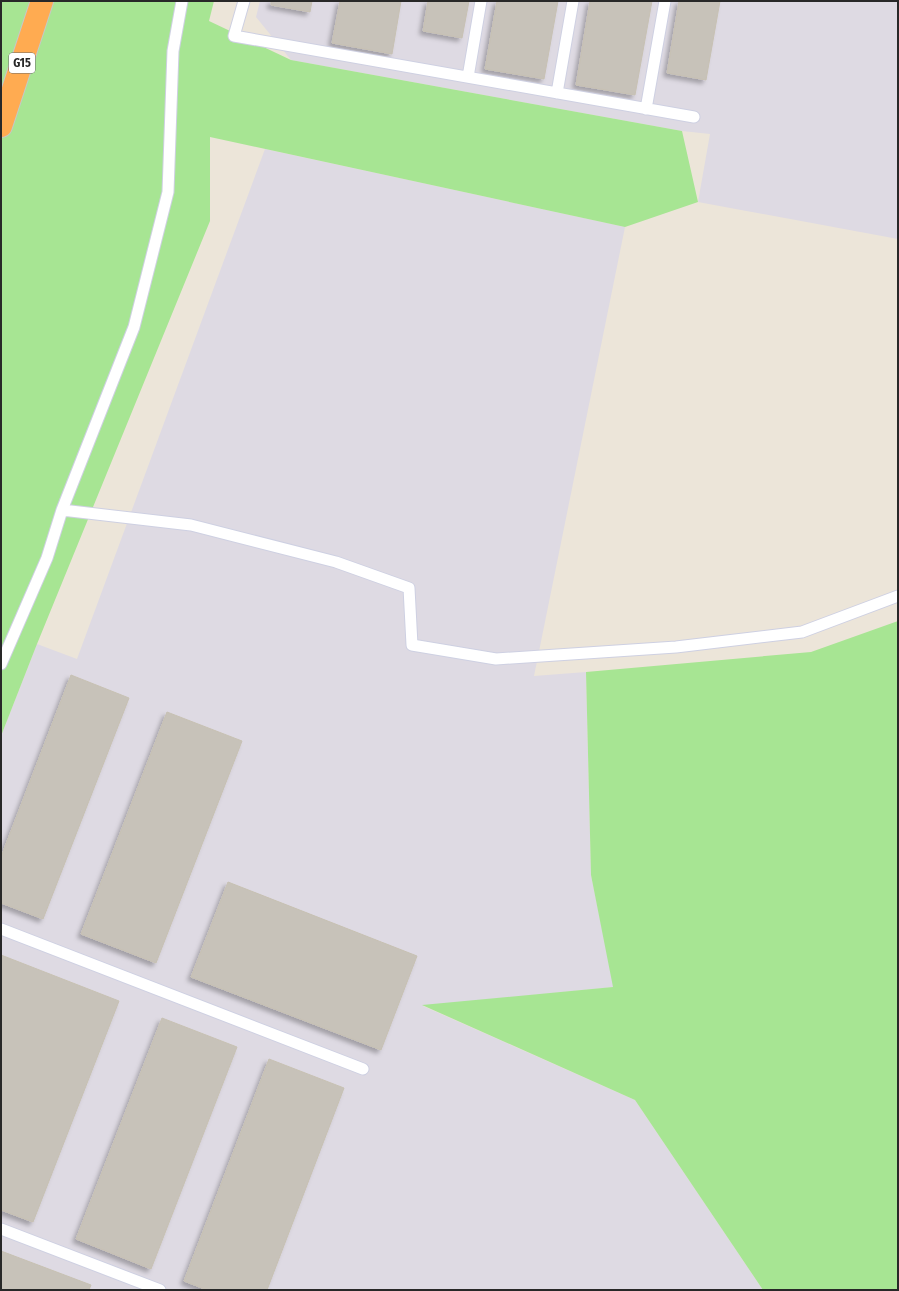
<svg xmlns="http://www.w3.org/2000/svg" width="899" height="1291" font-family="'Fira Sans Condensed',sans-serif">
<style>
.industrial{fill:#dedae3}
.green{fill:#a7e593}
.building{fill:#c7c2b9;stroke:#c7c1b3;filter:url(#shadow)}
.lines{fill:none;stroke-linecap:round;stroke-linejoin:round}
.service-casing{stroke:#ced0e2;stroke-width:13}
.motorway-casing{stroke:#c7c7c7;stroke-width:24}
.service{stroke:#fff;stroke-width:11}
.motorway{stroke:#ffab51;stroke-width:22}
.labels{text-anchor:middle;stroke-width:3;stroke-linejoin:round;paint-order:stroke}
.shield{fill:#fff;stroke:#686868;stroke-width:1}
.shield-label{font-size:12px;font-weight:bold;fill:#282828}
</style>
<defs>
<filter id="shadow"><feDropShadow dx="-3.5" dy="3.5" stdDeviation="2" flood-color="#0004"/></filter>
</defs>
<rect width="100%" height="100%" fill="#ece5d9"/>
<path class="industrial" d="M 260,1 L 898,1 L 898,239 L 698,202 L 710,134 L 682,131 L 291,60 L 256,17 Z
M 265,149 L 625,227 L 534,676 L 586,672 L 591,875 L 614,987 L 423,1006 L 635,1100 L 763,1290 L 1,1290 L 1,736 L 37,644 L 77,659 Z"/>
<path class="green" d="M 1,1 L 214,1 L 209,21 L 291,60 L 682,131 L 698,202 L 625,227 L 210,137 L 210,221 L 37,644 L 1,736 Z
M 898,621 L 898,1290 L 763,1290 L 635,1100 L 422,1005 L 613,987 L 591,875 L 586,672 L 811,652 Z"/>
<path class="building" d="M 271,1 L 312,1 L 310,12 L 271,5 Z
M 340,1 L 401,1 L 392,54 L 332,43 Z
M 428,1 L 469,1 L 462,38 L 423,31 Z
M 497,1 L 558,1 L 544,79 L 485,69 Z
M 590,1 L 652,1 L 635,95 L 576,85 Z
M 679,1 L 720,1 L 706,80 L 667,73 Z
M 71,675 L 129,698 L 43,919 L 1,903 L 1,857 Z
M 167,712 L 242,741 L 156,963 L 81,934 Z
M 228,882 L 417,956 L 381,1050 L 191,977 Z
M 1,955 L 119,1001 L 33,1222 L 1,1210 Z
M 162,1018 L 237,1047 L 151,1269 L 76,1239 Z
M 269,1059 L 344,1088 L 267,1290 L 207,1290 L 184,1281 Z
M 1,1251 L 91,1285 L 89,1290 L 1,1290 Z"/>
<g class="lines">
<g class="service-casing">
<path id="service" d="M 244,1 L 234,36 L 694,117
M 468,77 L 481,1
M 557,93 L 573,1
M 646,109 L 665,1
M 62,510 L 191,525 L 336,562 L 409,588 L 412,645 L 496,659 L 676,647 L 802,632 L 898,596
M 1,664 L 47,558 L 62,510 L 134,327 L 168,192 L 173,51 L 182,1
M 1,929 L 363,1069
M 1,1229 L 160,1290"/>
</g>
<g class="motorway-casing">
<path id="motorway" d="M 1,126 L 42,1"/>
</g>
<use href="#service" class="service"/>
<use href="#motorway" class="motorway"/>
</g>
<g class="labels">
<rect class="shield" x="9" y="53" width="26" height="20" rx="3"/>
<g class="shield-label">
<text x="22" y="67">G15</text>
</g>
</g>
<rect width="899" height="1291" fill="none" stroke="#282828" stroke-width="4"/>
</svg>
